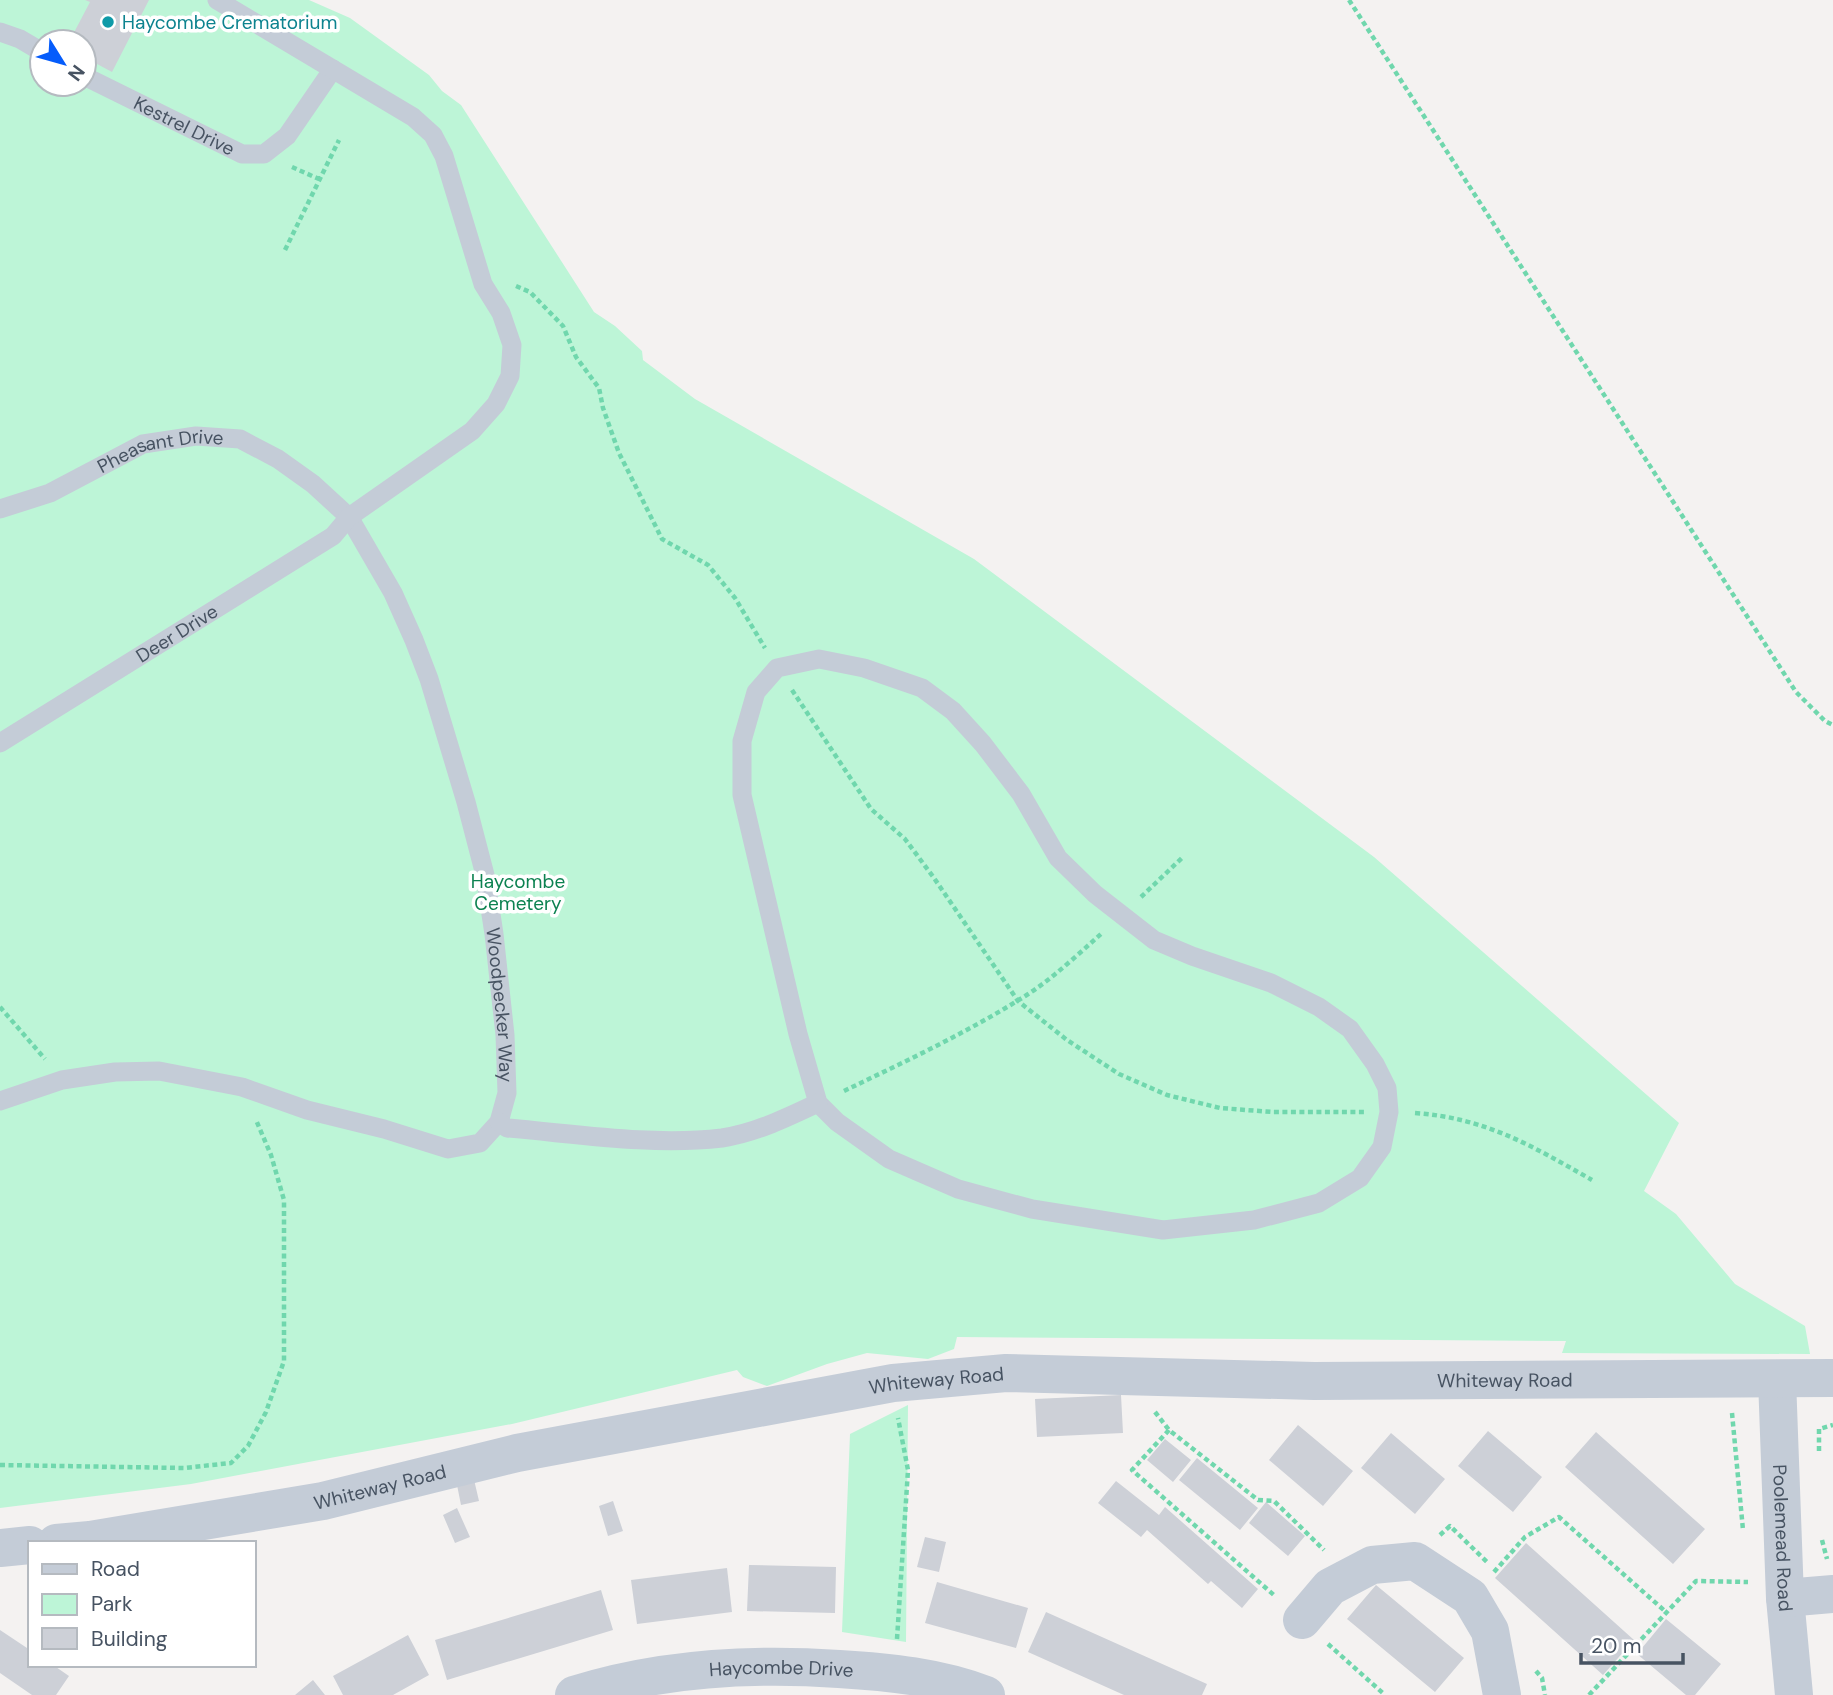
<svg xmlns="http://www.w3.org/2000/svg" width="1833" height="1695" font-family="'DM Sans',sans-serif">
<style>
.green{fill:#bdf5d7;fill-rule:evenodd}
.building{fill:#cdd0d7}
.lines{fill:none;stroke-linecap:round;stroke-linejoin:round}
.path{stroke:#70d7ad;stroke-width:4.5;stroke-dasharray:5 3.5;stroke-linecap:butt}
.service{stroke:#c4ccd7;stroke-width:19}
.minor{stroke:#c4ccd7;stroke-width:38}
.tertiary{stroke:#c4ccd7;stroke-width:38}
.culture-dot{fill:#0f9aa8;stroke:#fff;stroke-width:2.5}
.labels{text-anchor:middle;stroke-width:7;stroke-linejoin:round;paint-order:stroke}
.culture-label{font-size:19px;fill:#0d838f;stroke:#fff;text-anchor:start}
.street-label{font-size:19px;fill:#475362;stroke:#fff}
.park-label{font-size:19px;fill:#0d8251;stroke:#fff}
</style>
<rect width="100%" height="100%" fill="#f4f2f1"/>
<path class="green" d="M 0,0 L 309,0 L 350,18 L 429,75 L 442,91 L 461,105 L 594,312 L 615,326 L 642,351 L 643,360 L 695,399 L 974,559 L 1374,857 L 1679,1123 L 1644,1191 L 1676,1214 L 1735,1284 L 1805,1326 L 1810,1354 L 1562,1353 L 1566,1341 L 957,1337 L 954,1349 L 928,1359 L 867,1353 L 827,1364 L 767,1386 L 743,1377 L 737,1370 L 512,1424 L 191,1484 L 0,1508 ZM 42,42 L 84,42 L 84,84 L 42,84 Z
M 908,1405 L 906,1642 L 842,1632 L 850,1434 Z"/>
<path class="building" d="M 85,0 L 149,0 L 112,72 L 84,57 L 84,42 L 69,42 L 90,2 Z
M 1121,1395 L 1123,1433 L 1037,1437 L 1035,1399 Z
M 1298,1425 L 1353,1471 L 1323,1506 L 1269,1460 Z
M 1488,1431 L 1542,1477 L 1513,1512 L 1458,1466 Z
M 1596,1432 L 1705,1529 L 1673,1564 L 1565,1467 Z
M 1391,1433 L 1445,1479 L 1415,1514 L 1361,1468 Z
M 1165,1439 L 1191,1460 L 1173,1482 L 1147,1460 Z
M 1197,1458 L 1258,1508 L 1240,1530 L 1179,1480 Z
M 472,1471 L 479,1501 L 461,1505 L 455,1475 Z
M 1116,1481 L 1159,1515 L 1165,1507 L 1258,1589 L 1242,1608 L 1211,1581 L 1208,1584 L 1147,1530 L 1141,1537 L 1098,1503 Z
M 613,1501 L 623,1531 L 608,1536 L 599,1506 Z
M 1266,1502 L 1305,1536 L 1288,1556 L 1249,1523 Z
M 457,1508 L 470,1537 L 455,1543 L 443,1515 Z
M 925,1537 L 946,1542 L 939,1572 L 917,1567 Z
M 1526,1543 L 1634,1640 L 1603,1675 L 1495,1578 Z
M 749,1565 L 836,1567 L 835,1613 L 747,1611 Z
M 727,1568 L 732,1612 L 637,1624 L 631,1580 Z
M 937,1582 L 1028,1608 L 1016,1648 L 925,1623 Z
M 1376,1585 L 1464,1658 L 1435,1692 L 1347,1619 Z
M 601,1590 L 613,1630 L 447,1680 L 435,1640 Z
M 1046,1612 L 1207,1684 L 1202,1695 L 1124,1695 L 1028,1652 Z
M 1666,1619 L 1721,1664 L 1695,1695 L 1686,1695 L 1637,1654 Z
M 0,1630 L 30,1650 L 30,1665 L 53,1665 L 69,1676 L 56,1695 L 32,1695 L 0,1673 Z
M 408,1635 L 429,1675 L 393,1695 L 343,1695 L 333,1676 Z
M 313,1680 L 325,1695 L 295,1695 Z"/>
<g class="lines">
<path class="path" d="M 1349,0 L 1796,692 L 1825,721 L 1833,725
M 292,167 L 319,179
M 285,250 L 339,140
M 516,286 L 530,292 L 563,326 L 576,357 L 599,388 L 603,408 L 619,453 L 662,539 L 708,565 L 735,598 L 765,648
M 792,690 L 871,809 L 905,839 L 934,878 L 1018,1001 L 1067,1040 L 1119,1074 L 1167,1095 L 1220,1108 L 1273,1112 L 1364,1112
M 1141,897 L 1184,856
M 0,1007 L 45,1059
M 844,1091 C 902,1063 962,1035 1017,1001 C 1048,983 1075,957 1101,934
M 1415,1113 C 1486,1118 1532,1146 1592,1180
M 1155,1412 L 1169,1430 L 1258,1500 L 1274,1501 L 1324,1550
M 1732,1413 L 1743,1530
M 1169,1430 L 1132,1470 L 1275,1596
M 1819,1451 L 1819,1429 L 1833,1425
M 0,1465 L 184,1468 L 231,1463 L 248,1446 L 266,1412 L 284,1361 L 284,1200 L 271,1155 L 256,1120
M 1440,1535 L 1450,1526 L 1487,1562
M 1822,1540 L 1827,1559
M 1494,1572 L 1525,1537 L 1559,1517 L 1666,1612
M 897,1639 L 908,1470 L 898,1418
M 1328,1644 L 1385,1695
M 1536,1671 L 1542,1678 L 1545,1695
M 1589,1695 L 1696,1581 L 1748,1582"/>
<g class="service">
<path d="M 0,32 L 20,39 L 42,52"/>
<path id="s1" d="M 84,76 L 242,154 L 264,154 L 287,136 L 333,69"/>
<path id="s2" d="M 0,509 L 50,493 L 143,444 L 196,436 L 240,439 L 278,459 L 313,484 L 349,517 L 393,593 L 414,640 L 429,679 L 466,802 L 485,875 L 494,934 L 505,1035 L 507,1093 L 499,1122 L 480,1143 L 448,1149 L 384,1129 L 307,1110 L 242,1087 L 159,1071 L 115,1072 L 62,1080 L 0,1101"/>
<path d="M 819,659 L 864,668 L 922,688 L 953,711 L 983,744 L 1021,794 L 1058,858 L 1095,894 L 1154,940 L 1192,956 L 1271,983 L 1319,1007 L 1350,1029 L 1375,1064 L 1387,1088 L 1389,1112 L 1382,1147 L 1360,1178 L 1319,1203 L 1254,1220 L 1163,1230 L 1032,1209 L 958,1189 L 889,1159 L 837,1122 L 818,1103 L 798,1034 L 742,795 L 742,741 L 756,692 L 777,668 Z"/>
<path id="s3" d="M 0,743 L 333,536 L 349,517 L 472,431 L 496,404 L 510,376 L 512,345 L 501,313 L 483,284 L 444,156 L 433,135 L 413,117 L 217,0"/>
<path d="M 499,1122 L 507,1128 C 578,1134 651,1146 722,1138 C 756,1133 788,1117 818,1103"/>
</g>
<g class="minor">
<path id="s4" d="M 1777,1379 L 1785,1598 L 1794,1695"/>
<path d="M 1785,1598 L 1833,1594"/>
<path d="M 1302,1620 L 1330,1587 L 1372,1565 L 1415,1561 L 1470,1597 L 1490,1631 L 1502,1695"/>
<path id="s5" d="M 574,1695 C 660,1668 751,1663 839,1669 C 889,1672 939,1677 986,1695"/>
</g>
<g class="tertiary">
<path id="s6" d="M 56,1543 L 90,1540 L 323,1501 L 517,1453 L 893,1383 L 1006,1373 L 1314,1381 L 1833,1378"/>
<path d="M 0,1548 L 30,1545"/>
</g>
</g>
<circle class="culture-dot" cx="108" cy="22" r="7"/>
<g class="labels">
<g class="culture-label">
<text x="122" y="29">Haycombe Crematorium</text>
</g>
<g class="street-label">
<text dy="7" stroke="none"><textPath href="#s1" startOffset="112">Kestrel Drive</textPath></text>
<text dy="7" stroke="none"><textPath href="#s2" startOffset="173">Pheasant Drive</textPath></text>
<text dy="7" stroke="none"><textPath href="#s3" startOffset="208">Deer Drive</textPath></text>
<text dy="7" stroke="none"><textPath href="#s2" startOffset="906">Woodpecker Way</textPath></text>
<text dy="7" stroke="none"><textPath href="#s6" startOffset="1465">Whiteway Road</textPath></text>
<text dy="7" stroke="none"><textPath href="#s6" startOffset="896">Whiteway Road</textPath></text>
<text dy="7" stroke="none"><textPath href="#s6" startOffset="329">Whiteway Road</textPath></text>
<text dy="7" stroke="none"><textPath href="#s4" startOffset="159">Poolemead Road</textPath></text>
<text dy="7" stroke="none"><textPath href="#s5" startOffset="210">Haycombe Drive</textPath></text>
</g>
<g class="park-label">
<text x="518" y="888">Haycombe<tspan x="518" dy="22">Cemetery</tspan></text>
</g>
</g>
<rect x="28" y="1541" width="228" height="126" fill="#ffffff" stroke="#b5bac0" stroke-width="2"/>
<rect x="42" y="1564" width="35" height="10" fill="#c4ccd7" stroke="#b5bac0" stroke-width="2"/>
<text x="91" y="1576" font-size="21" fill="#475362">Road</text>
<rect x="42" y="1594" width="35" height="21" fill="#bdf5d7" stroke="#b5bac0" stroke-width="2"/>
<text x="91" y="1611" font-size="21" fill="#475362">Park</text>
<rect x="42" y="1628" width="35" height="21" fill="#cdd0d7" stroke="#b5bac0" stroke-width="2"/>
<text x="91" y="1646" font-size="21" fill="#475362">Building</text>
<g transform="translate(63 63) rotate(127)"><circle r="33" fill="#ffffff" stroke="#b5bac0" stroke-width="2"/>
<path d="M0-5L12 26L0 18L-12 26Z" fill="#055cfb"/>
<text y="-10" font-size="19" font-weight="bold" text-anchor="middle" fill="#475362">N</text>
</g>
<path d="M1581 1653v10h102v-10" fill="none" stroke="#475362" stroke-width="3.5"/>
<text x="1591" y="1653" font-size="21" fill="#475362" stroke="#ffffff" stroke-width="5" paint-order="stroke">20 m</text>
</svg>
